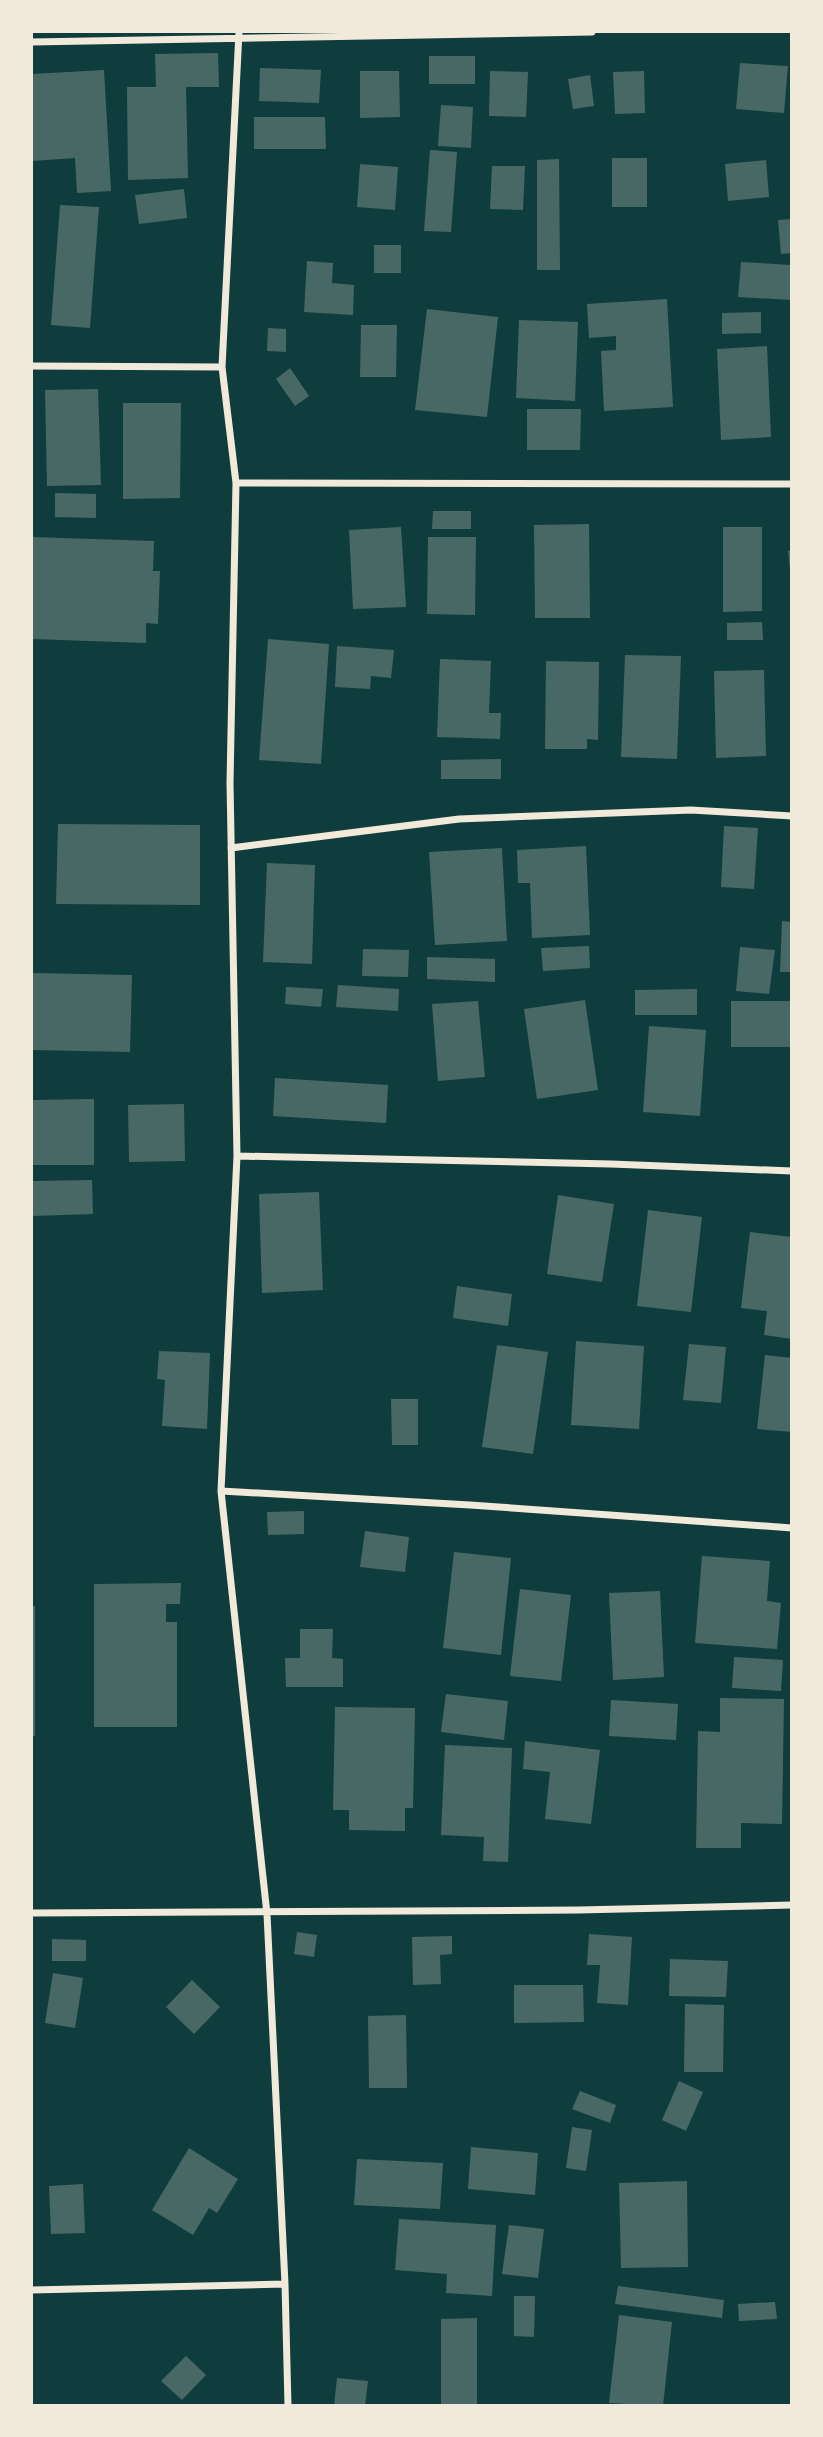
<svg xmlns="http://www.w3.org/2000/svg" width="823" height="2437" font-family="Rubik,sans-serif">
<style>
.building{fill:#486865}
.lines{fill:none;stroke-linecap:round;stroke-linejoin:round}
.minor{stroke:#f1e9da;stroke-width:7}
</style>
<rect width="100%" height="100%" fill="#0f3d3e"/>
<path class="building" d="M 218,53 L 219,87 L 186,87 L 188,178 L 128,180 L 127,87 L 156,87 L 155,54 Z
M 429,56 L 475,56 L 475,84 L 429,84 Z
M 740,63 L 788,66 L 784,113 L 736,109 Z
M 260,68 L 321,70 L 319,103 L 259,101 Z
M 104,70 L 111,191 L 77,193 L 75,158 L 32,161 L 32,74 Z
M 360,71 L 399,71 L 400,117 L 360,118 Z
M 490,71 L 528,72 L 526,117 L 489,116 Z
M 644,71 L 645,113 L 615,114 L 613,72 Z
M 590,75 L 594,106 L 573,109 L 568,79 Z
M 441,105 L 473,107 L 471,148 L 438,146 Z
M 254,117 L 325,117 L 326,149 L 254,149 Z
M 430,150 L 457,152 L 451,232 L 424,231 Z
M 612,158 L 647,158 L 647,207 L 612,207 Z
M 559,159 L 560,270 L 537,270 L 537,160 Z
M 766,160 L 769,197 L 728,201 L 725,164 Z
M 360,164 L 398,167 L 395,210 L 357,207 Z
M 492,166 L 525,166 L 523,210 L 490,209 Z
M 184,189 L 187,218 L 139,224 L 135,195 Z
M 60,205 L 99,207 L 90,328 L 51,325 Z
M 792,219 L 792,253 L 781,254 L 778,220 Z
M 374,245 L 401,245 L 401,273 L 374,273 Z
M 307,261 L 333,263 L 332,283 L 354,285 L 353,315 L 304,312 Z
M 741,262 L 792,265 L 792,300 L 738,297 Z
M 667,299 L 673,407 L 604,411 L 601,351 L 616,350 L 616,336 L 589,338 L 587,304 Z
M 427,309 L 498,317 L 487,417 L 415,410 Z
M 761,312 L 761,333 L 722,334 L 722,313 Z
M 519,320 L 578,322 L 575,401 L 516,398 Z
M 361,325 L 397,325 L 396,377 L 360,377 Z
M 268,328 L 286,329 L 286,352 L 267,351 Z
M 767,346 L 771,437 L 721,440 L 717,349 Z
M 290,368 L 309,396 L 295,406 L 276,379 Z
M 98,389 L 101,485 L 47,486 L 45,390 Z
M 123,403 L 181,403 L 180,498 L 123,499 Z
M 527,409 L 581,409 L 580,450 L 527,450 Z
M 55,493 L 96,494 L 96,518 L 55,517 Z
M 433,511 L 471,511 L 471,529 L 432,529 Z
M 589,524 L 590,618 L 535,618 L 534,525 Z
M 401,527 L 406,607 L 353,609 L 349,530 Z
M 723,527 L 762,527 L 762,611 L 723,612 Z
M 32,537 L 154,541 L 153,571 L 160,571 L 158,624 L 146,623 L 146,643 L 32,639 Z
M 428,537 L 476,537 L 475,615 L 427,614 Z
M 792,550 L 792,569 L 790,569 L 788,551 Z
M 762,622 L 763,640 L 727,640 L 727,623 Z
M 268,639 L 329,644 L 321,764 L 259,760 Z
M 337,646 L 394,650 L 391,678 L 371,676 L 370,689 L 335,687 Z
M 625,655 L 681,656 L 677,759 L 621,757 Z
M 440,659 L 491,661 L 489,713 L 501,713 L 500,739 L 437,737 Z
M 546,661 L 599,662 L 598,740 L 587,739 L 587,749 L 545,749 Z
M 764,670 L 766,756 L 716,758 L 714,671 Z
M 501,759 L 501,779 L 441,779 L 441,760 Z
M 58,824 L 200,825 L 200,905 L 56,904 Z
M 724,826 L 758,828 L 754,889 L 721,887 Z
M 586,846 L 590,935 L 532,938 L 530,883 L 518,883 L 517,850 Z
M 502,848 L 507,941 L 435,945 L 429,852 Z
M 267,863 L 315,865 L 312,964 L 263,962 Z
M 782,921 L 792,922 L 792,972 L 780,972 Z
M 589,946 L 590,968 L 543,971 L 541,948 Z
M 740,947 L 775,950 L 769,994 L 736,991 Z
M 363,949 L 409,950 L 408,977 L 362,976 Z
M 427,957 L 495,959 L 495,982 L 427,979 Z
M 32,973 L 132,975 L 130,1052 L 32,1050 Z
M 338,985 L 399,989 L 398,1011 L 336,1007 Z
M 286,987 L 323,989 L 321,1007 L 285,1004 Z
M 697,989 L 697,1015 L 635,1015 L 635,990 Z
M 585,1000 L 598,1090 L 537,1099 L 524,1009 Z
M 478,1001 L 485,1077 L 438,1081 L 432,1004 Z
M 731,1001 L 792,1001 L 792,1047 L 731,1047 Z
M 649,1026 L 706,1030 L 700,1116 L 643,1112 Z
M 275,1078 L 388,1085 L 386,1123 L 273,1116 Z
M 94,1099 L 94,1165 L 32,1165 L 32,1100 Z
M 184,1104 L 185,1161 L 129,1162 L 128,1105 Z
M 92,1180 L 93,1214 L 32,1216 L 32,1181 Z
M 319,1192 L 323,1290 L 262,1293 L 259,1194 Z
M 558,1195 L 614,1204 L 602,1282 L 547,1274 Z
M 648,1210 L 702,1217 L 691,1312 L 637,1306 Z
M 750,1232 L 792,1237 L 792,1339 L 764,1335 L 767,1311 L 741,1308 Z
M 457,1286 L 512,1294 L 508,1326 L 453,1318 Z
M 576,1341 L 644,1346 L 639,1429 L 571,1425 Z
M 689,1344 L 726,1347 L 721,1403 L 683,1400 Z
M 497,1345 L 548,1352 L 533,1454 L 482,1447 Z
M 159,1351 L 210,1353 L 207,1429 L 162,1426 L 165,1380 L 157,1379 Z
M 765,1355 L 792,1358 L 792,1432 L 757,1429 Z
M 391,1399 L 418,1399 L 418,1445 L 392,1445 Z
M 304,1511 L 304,1534 L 268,1535 L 267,1512 Z
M 365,1531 L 409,1537 L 405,1572 L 360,1567 Z
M 454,1552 L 511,1558 L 501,1655 L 443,1648 Z
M 702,1556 L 770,1561 L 767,1601 L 781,1603 L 777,1649 L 695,1643 Z
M 181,1583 L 180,1604 L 166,1604 L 166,1622 L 177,1622 L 177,1727 L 94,1727 L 94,1584 Z
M 520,1589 L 571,1595 L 561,1681 L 510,1676 Z
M 660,1591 L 664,1677 L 613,1680 L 609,1593 Z
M 32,1606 L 35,1606 L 35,1736 L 32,1736 Z
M 300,1629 L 333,1629 L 332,1658 L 343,1659 L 343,1687 L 286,1687 L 285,1658 L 300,1658 Z
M 734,1657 L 783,1660 L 781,1691 L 732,1688 Z
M 446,1694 L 508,1701 L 504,1740 L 441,1732 Z
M 720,1698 L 784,1699 L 782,1824 L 741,1823 L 741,1848 L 696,1848 L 698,1731 L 720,1732 Z
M 611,1700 L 678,1704 L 676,1740 L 609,1736 Z
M 335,1707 L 415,1708 L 413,1808 L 405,1808 L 405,1831 L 349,1830 L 349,1810 L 333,1810 Z
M 525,1741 L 600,1750 L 591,1824 L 545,1819 L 550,1772 L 523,1769 Z
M 445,1745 L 512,1748 L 508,1862 L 483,1861 L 484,1837 L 441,1835 Z
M 297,1932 L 317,1935 L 314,1957 L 294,1954 Z
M 589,1934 L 632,1937 L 628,2005 L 597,2003 L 600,1965 L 587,1965 Z
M 452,1936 L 452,1954 L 440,1955 L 441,1984 L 413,1985 L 412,1937 Z
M 52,1939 L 86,1940 L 86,1961 L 52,1961 Z
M 670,1959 L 728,1961 L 726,1997 L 669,1996 Z
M 53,1973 L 83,1978 L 75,2028 L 45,2023 Z
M 192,1980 L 220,2007 L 194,2034 L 166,2007 Z
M 514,1985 L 583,1985 L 584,2022 L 514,2023 Z
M 685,2004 L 724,2005 L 723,2072 L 684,2072 Z
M 406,2015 L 407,2088 L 369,2088 L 368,2016 Z
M 679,2081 L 703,2092 L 686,2131 L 662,2120 Z
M 580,2091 L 616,2105 L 610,2123 L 572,2109 Z
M 572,2127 L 592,2130 L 586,2171 L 566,2168 Z
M 471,2147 L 538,2153 L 535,2195 L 468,2189 Z
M 189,2148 L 238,2179 L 217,2213 L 209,2208 L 193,2235 L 152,2210 Z
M 357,2159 L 443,2163 L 440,2209 L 354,2205 Z
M 687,2181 L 688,2267 L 621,2268 L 619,2183 Z
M 83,2184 L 85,2233 L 51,2234 L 49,2186 Z
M 399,2219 L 496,2225 L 492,2296 L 446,2293 L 447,2274 L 395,2270 Z
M 509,2225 L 544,2229 L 538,2278 L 502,2274 Z
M 618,2286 L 724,2300 L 722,2318 L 615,2304 Z
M 514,2296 L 535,2296 L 534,2337 L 514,2336 Z
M 775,2302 L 777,2319 L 739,2321 L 738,2304 Z
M 619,2315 L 672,2322 L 663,2406 L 609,2403 Z
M 477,2318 L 477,2406 L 441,2406 L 441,2319 Z
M 186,2356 L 206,2375 L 182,2400 L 161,2381 Z
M 337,2378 L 368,2381 L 365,2406 L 334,2406 Z"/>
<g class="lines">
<path class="minor" d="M 239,32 L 222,367 L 236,483 L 230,783 L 237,1156 L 221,1491 L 267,1914 L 285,2284 L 288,2406
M 32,42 L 592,32
M 32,366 L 222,367
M 236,483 L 792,484
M 231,848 L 459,819 L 691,810 L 792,816
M 237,1156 L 611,1164 L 792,1171
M 221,1491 L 470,1505 L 792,1528
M 32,1913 L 579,1910 L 792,1905
M 32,2290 L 285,2284"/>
</g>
<rect width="823" height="2437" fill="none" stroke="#f1e9da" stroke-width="66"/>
</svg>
